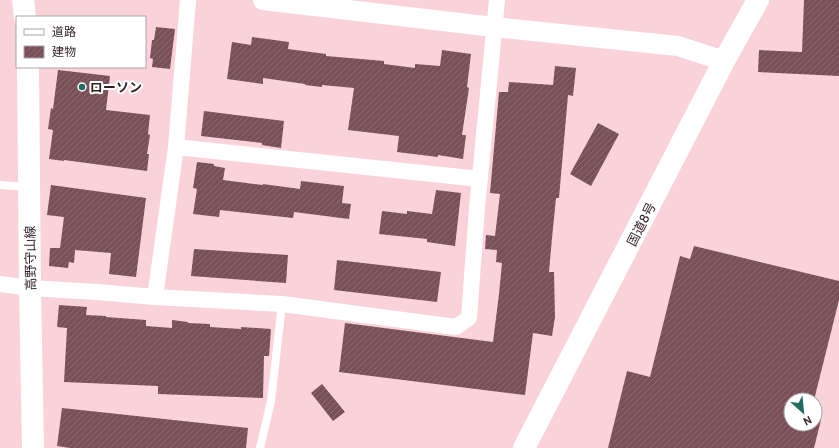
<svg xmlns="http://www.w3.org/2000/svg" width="839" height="448" font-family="Cabin,'Noto Sans JP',sans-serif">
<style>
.building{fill:url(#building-hatch)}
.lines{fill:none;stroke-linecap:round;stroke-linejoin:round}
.service{stroke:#fff;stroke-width:8}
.minor{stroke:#fff;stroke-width:16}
.tertiary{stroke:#fff;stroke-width:20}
.secondary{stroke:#fff;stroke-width:22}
.trunk{stroke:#fff;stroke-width:22}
.poi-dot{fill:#236c64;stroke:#fff;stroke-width:1.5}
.labels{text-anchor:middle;stroke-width:4;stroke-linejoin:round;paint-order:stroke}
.poi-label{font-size:13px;font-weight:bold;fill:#301f22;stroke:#fff;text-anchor:start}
.street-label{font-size:13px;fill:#301f22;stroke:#fff}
</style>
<defs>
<pattern id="building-hatch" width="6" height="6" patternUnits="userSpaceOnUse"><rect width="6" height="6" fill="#794f58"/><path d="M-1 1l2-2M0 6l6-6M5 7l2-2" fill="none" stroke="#8b6a71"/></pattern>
</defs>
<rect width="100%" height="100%" fill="#fad2da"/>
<path class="building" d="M 804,0 L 839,0 L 839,76 L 758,72 L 759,50 L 802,52 Z
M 156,27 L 175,29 L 170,69 L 152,67 L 153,59 L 150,58 L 152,40 L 154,40 Z
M 252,37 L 289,42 L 288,49 L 326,54 L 326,56 L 384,61 L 384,64 L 415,68 L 415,64 L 440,66 L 442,50 L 471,54 L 467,87 L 469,88 L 462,135 L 466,135 L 463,159 L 438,155 L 438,157 L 397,152 L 399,136 L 348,130 L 354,88 L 322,85 L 322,87 L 305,85 L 305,84 L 263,78 L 263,84 L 227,79 L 232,42 L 251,45 Z
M 555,66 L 576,68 L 573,96 L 568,95 L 559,198 L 556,198 L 552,238 L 549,272 L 554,272 L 555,317 L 552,336 L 533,333 L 525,395 L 339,372 L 345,323 L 493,342 L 499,294 L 502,263 L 496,262 L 497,250 L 485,249 L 486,235 L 495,236 L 500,194 L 490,193 L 499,92 L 508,92 L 509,82 L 553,85 Z
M 58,70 L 110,76 L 106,110 L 150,115 L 148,134 L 150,135 L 147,154 L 149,154 L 147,171 L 64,160 L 64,161 L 49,159 L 53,130 L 48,129 L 51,108 L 53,109 Z
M 204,111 L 284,121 L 281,148 L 262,145 L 262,143 L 201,136 Z
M 598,123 L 619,134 L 591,186 L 570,174 Z
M 197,162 L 214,164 L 214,166 L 225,168 L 223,180 L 263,185 L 263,184 L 300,189 L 301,181 L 344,186 L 342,203 L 351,204 L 349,219 L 294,212 L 293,218 L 220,210 L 219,217 L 193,214 L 197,189 L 193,188 Z
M 51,185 L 146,198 L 136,277 L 109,274 L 111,253 L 75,250 L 74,263 L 69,262 L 68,268 L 49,266 L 50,248 L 60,248 L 64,217 L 47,215 Z
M 436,190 L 461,193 L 455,246 L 427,242 L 427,239 L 379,234 L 382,211 L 407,214 L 407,211 L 432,214 Z
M 694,246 L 839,281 L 839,300 L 814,400 L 791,400 L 791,424 L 815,424 L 815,419 L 821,420 L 814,448 L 608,448 L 627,371 L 650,377 L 680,256 L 690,259 Z
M 194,249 L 288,255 L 286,283 L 191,276 Z
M 337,260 L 441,272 L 437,302 L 334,290 Z
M 59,305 L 87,307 L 86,315 L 106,316 L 106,317 L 146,320 L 146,326 L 172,328 L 172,320 L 188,322 L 188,323 L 210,324 L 210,327 L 241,329 L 241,327 L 271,329 L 269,356 L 264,356 L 263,398 L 158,394 L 158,386 L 64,382 L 67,328 L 57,327 Z
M 322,384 L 345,412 L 333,421 L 311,393 Z
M 62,408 L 248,428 L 246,448 L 70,448 L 57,446 Z"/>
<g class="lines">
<path class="service" d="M 0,185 L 28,187
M 260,448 L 271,401 L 282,304"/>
<path class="minor" d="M 176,147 L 480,179
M 0,284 L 30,288 L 97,292 L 155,297 L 282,304 L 456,327 L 469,318 L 477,208 L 497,0
M 155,297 L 176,147 L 188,0"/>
<path class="tertiary" d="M 263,0 L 494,27 L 678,46 L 724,61"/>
<path class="secondary" d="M 23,0 L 25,17
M 28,67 L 30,288 L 33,448"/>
<path class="trunk" d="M 524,448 L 724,61 L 758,0"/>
</g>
<circle class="poi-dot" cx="82" cy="87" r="4"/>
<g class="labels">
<g class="poi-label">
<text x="90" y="92">ローソン</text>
</g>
<g class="street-label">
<text transform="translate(641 224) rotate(-63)" y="5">国道8号</text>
<text transform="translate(30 258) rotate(-91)" y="5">高野守山線</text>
</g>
</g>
<rect x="16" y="16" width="130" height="52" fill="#ffffff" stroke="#aca5a7"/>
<rect x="24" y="29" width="20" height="6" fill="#ffffff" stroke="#aca5a7"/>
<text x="52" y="36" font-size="12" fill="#301f22">道路</text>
<rect x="24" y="46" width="20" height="12" fill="url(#building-hatch)" stroke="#aca5a7"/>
<text x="52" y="56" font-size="12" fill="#301f22">建物</text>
<g transform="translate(803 412) rotate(153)"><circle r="19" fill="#ffffff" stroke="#aca5a7"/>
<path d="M0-3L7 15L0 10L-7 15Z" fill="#236c64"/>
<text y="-6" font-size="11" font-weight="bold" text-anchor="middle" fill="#301f22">N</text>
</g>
</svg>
